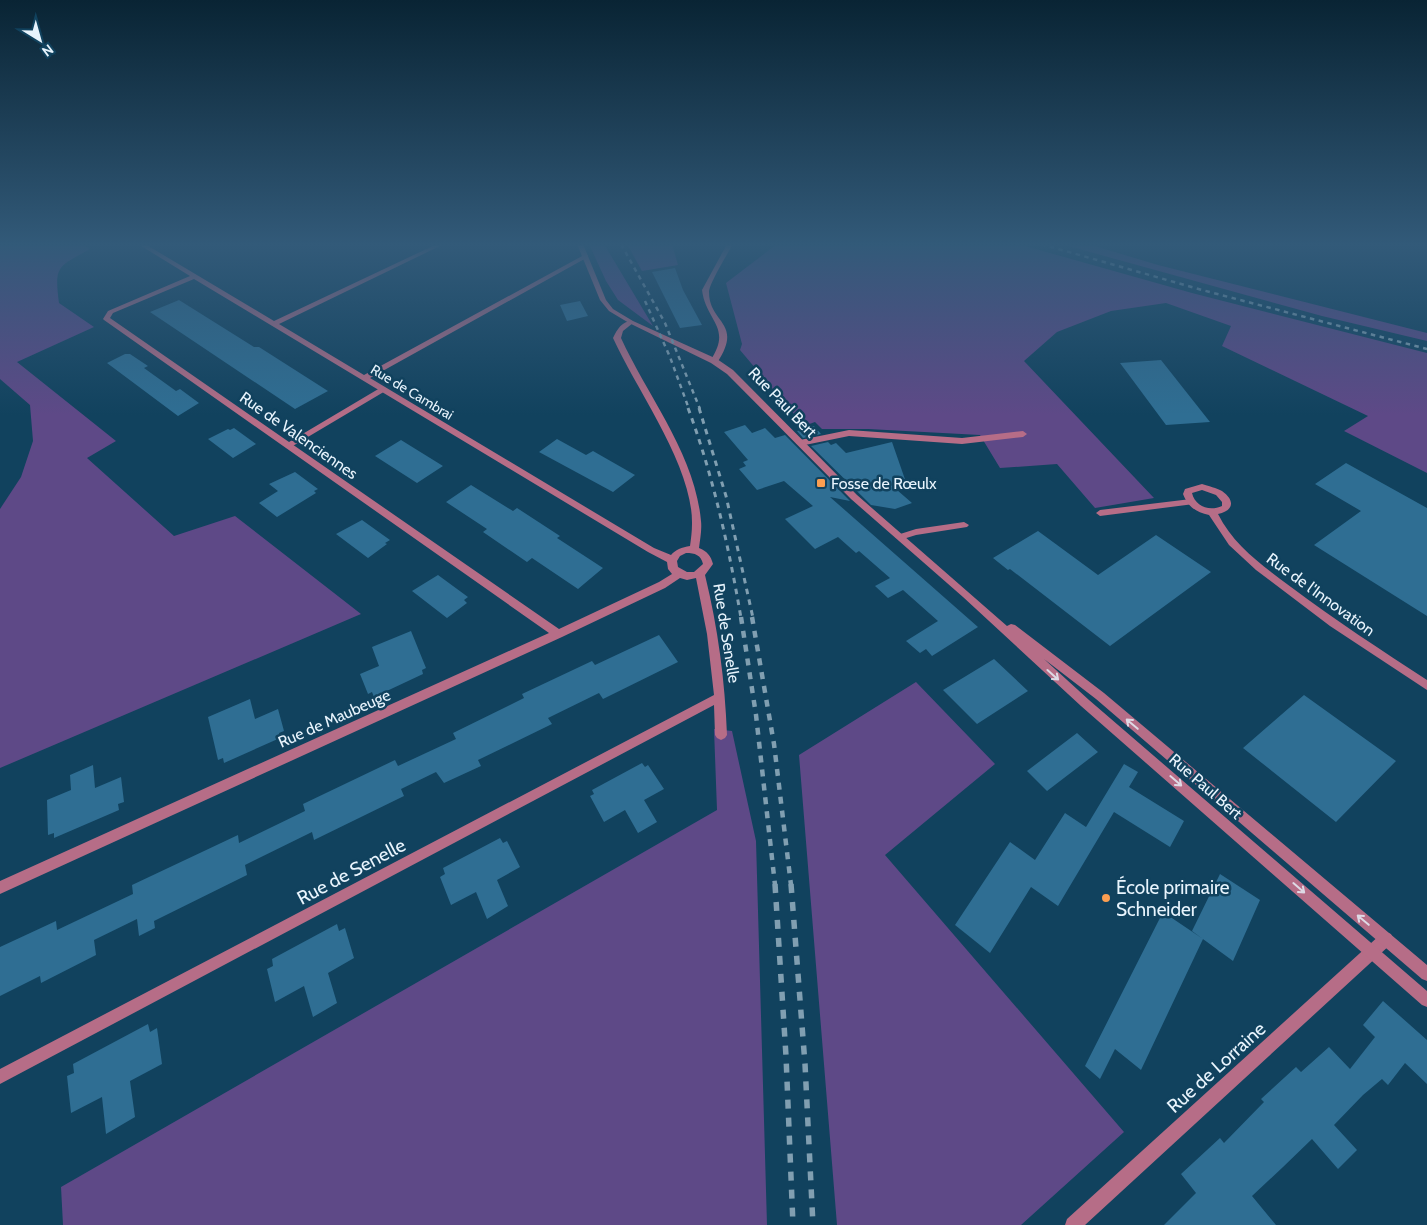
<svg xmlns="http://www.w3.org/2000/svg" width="1427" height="1225" font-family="Cabin,sans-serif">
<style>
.green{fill:#5e4987}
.building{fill:#2f6e93}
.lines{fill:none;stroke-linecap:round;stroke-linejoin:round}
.service{fill:#b66d87;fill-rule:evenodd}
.minor{fill:#b66d87;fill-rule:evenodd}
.tertiary{fill:#b66d87;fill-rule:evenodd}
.rail-far3{stroke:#819fb1;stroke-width:2.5;stroke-dasharray:4.5 4.5;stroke-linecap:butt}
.rail-far2{stroke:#819fb1;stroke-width:3;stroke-dasharray:5.5 5.5;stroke-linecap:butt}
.rail-far1{stroke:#819fb1;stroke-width:4.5;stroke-dasharray:7 7;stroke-linecap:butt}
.rail{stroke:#819fb1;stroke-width:5.5;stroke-dasharray:9 9;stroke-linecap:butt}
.oneway{stroke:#ded9e5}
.poi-dot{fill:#fb9e51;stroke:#11425e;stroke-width:2}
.labels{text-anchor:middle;stroke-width:5;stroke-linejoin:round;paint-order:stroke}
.far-street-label{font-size:14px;fill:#e8f4fd;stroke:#11425e}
.street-label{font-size:16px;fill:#e8f4fd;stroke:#11425e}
.poi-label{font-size:16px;fill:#e8f4fd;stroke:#11425e;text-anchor:start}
.near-street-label{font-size:19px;fill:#e8f4fd;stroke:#11425e}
.near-poi-label{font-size:19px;fill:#e8f4fd;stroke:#11425e;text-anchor:start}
</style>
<rect width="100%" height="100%" fill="#11425e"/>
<path class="green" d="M 0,244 L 82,244 L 90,249 C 58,267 54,265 59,303 L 94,327 L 17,362 L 116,441 L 87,458 L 174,536 L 235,516 L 361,614 L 0,768 L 0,509 L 21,477 L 33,441 L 30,405 L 0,379 Z
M 589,244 L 604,244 L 653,326 L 618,300 L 606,281 Z
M 627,244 L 672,244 L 678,265 L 642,271 Z
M 777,244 L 1018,244 L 1192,293 L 1427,353 L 1427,473 L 1344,431 L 1368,416 L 1222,346 L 1231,326 L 1166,303 L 1111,311 L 1057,332 L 1024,361 L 1154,498 L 1095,508 L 1057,464 L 1000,468 L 980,435 L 868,429 L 822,429 L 815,422 L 804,426 L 740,350 L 742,344 L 726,283 Z
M 1061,244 L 1088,244 L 1158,265 L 1427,333 L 1427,341 L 1322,316 Z
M 916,682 L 995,764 L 885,855 L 1124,1132 L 1021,1225 L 837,1225 L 799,755 Z
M 714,729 L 732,731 L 756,841 L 767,1225 L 63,1225 L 61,1187 L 717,810 Z"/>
<path class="building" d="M 675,268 L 683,290 L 702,325 L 680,328 L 652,272 Z
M 179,300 L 254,347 L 259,347 L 328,391 L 295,409 L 150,312 Z
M 580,301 L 588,316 L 567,321 L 560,305 Z
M 125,354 L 130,354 L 148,366 L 144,368 L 176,391 L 180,389 L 199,403 L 178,416 L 107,363 Z
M 1161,360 L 1210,422 L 1166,425 L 1120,363 Z
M 745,425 L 752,433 L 765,428 L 775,438 L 785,435 L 850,501 L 830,497 L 978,627 L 932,656 L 926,649 L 920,653 L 906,641 L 938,621 L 903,590 L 888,598 L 875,586 L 890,578 L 859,551 L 856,553 L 838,537 L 815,549 L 785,519 L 813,506 L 784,481 L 757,490 L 739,469 L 746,466 L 743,462 L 748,460 L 724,432 Z
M 814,426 L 821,434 L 803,438 L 797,431 Z
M 234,428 L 256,444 L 233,458 L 208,439 L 228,429 L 230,430 Z
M 557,439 L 586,455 L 593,451 L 635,475 L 613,492 L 539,452 Z
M 401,440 L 443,466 L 417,483 L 375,456 Z
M 828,442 L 831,445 L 836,443 L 846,453 L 892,442 L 908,488 L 897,490 L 912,503 L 895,509 L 871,505 L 811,446 Z
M 1346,463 L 1427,508 L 1427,616 L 1314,545 L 1361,511 L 1315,484 Z
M 295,472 L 318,489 L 314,491 L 316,493 L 277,517 L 259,503 L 278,491 L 269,484 Z
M 471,485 L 513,511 L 517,508 L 560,536 L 557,538 L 603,568 L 578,589 L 532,558 L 527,562 L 483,532 L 487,529 L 446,502 Z
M 362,520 L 390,540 L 385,543 L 387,544 L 368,558 L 336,534 Z
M 1038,531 L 1098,575 L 1156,535 L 1211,572 L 1110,646 L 1010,569 L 1008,570 L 993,558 Z
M 438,575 L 468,597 L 464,600 L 467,603 L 447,618 L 412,591 Z
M 411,631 L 426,668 L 422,670 L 423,674 L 374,697 L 372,692 L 368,694 L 360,674 L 379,666 L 372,647 Z
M 659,635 L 678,662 L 603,699 L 599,693 L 548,718 L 552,724 L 478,760 L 481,766 L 444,783 L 436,772 L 401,789 L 404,796 L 314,840 L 312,832 L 245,865 L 247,875 L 154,921 L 155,928 L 139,936 L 137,919 L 94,940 L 96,955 L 41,983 L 40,976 L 0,996 L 0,947 L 56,921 L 57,930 L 133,894 L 132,885 L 238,835 L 239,843 L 305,811 L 303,804 L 395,760 L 398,766 L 456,739 L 453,733 L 524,698 L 522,694 L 592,661 L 595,665 Z
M 994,659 L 1028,691 L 977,724 L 943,690 Z
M 1304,695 L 1396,761 L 1336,822 L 1243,748 Z
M 250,699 L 255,719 L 278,709 L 284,731 L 279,733 L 280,738 L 224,763 L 223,758 L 218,760 L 208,717 Z
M 1077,733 L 1098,752 L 1047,791 L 1027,771 Z
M 642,763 L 645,767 L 648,765 L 664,789 L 644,800 L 657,822 L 638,833 L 625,810 L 604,822 L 590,796 L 594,794 L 592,790 Z
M 1124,764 L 1138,772 L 1129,787 L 1184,821 L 1170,847 L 1114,812 L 1058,906 L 1031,887 L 990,953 L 955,925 L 1010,842 L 1035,860 L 1065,813 L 1086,827 Z
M 93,765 L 95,788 L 121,777 L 124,802 L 118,804 L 119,810 L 54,838 L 54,833 L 48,835 L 47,800 L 71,790 L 70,775 Z
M 500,838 L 503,843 L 507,841 L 520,867 L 497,880 L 508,906 L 487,919 L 476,892 L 451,905 L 440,877 L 445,874 L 443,868 Z
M 1220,874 L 1260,900 L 1233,961 L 1192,931 Z
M 1163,912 L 1203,939 L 1141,1070 L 1115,1049 L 1100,1079 L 1085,1066 Z
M 337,924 L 339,931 L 345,928 L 354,958 L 328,973 L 337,1003 L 313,1017 L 304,986 L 275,1002 L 267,969 L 273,966 L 272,959 Z
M 1383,1001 L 1427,1040 L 1427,1084 L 1405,1063 L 1388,1085 L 1382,1079 L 1363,1095 L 1334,1125 L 1357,1150 L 1338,1169 L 1312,1139 L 1283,1167 L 1252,1196 L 1276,1225 L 1164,1225 L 1196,1193 L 1181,1174 L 1220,1138 L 1224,1143 L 1264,1102 L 1261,1099 L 1296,1067 L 1301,1072 L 1329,1047 L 1350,1069 L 1375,1037 L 1363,1025 Z
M 148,1024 L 150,1032 L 157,1028 L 162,1064 L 130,1081 L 135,1117 L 106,1134 L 102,1097 L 71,1113 L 67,1076 L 74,1073 L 73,1064 Z"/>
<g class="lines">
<path class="service" d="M 727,244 L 733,244 C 728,253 709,284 709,292 C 709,324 744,322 717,363 L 714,363 L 710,361 C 733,327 706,322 702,290 Z
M 380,388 L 386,388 L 387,390 L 291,447 L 288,448 L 284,445 Z
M 849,430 L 962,438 L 1023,431 L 1027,434 L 1023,437 L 962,444 L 849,436 L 800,446 L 796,443 L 800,440 Z
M 1191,499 L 1195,502 L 1194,504 L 1100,516 L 1096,513 L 1100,510 Z
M 964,522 L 969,525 L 967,527 L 916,535 L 900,540 L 895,537 L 897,535 L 916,529 Z"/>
<path class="minor" d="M 138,244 L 145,244 L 274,321 L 437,244 L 444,244 L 279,324 L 364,375 L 584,255 L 588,255 L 588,257 L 370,378 L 654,548 L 671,555 C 675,550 682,547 690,546 C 691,539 692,531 692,524 C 693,466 637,391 613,338 C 617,329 623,320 633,321 L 633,323 L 623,331 L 621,338 C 648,397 695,454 701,521 C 702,530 700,539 699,548 C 707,551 711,556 713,564 L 705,575 C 718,628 725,681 727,735 L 725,738 L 721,740 L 717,738 L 715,735 L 714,705 L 0,1084 L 0,1069 L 714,695 L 707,634 L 696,578 L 687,580 L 680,578 L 665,588 L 562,637 L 0,894 L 0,881 L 549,633 L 104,320 L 103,319 L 108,311 L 190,276 ZM 194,279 L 648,552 L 667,562 L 668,569 L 672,574 L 659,582 L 559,629 L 110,318 L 113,313 ZM 686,553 C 695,553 701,555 703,564 L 694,572 L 687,572 L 678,567 L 677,561 L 680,556 Z
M 1202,484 C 1208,486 1217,488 1222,491 C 1236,501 1233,511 1218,514 C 1234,546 1263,566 1291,587 C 1335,620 1381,650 1427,680 L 1427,690 L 1330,626 L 1256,570 L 1229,545 L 1209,515 C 1196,512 1188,507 1183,494 L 1185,489 ZM 1202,490 L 1216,495 L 1222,502 L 1222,506 C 1209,512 1195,506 1192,493 Z
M 1386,932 L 1391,934 L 1393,939 L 1391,944 L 1085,1225 L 1065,1225 L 1067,1219 L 1381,934 Z"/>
<path class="tertiary" d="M 577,244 L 583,244 L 606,300 L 613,309 L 633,321 L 717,359 L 733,370 L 857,495 L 1007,626 L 1011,624 L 1015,625 L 1104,693 L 1427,965 L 1427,981 L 1422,979 L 1096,699 L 1044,659 L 1089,700 L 1427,991 L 1427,1007 L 1422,1005 L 1081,706 L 963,597 L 851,499 L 727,374 L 711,363 L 629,323 L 609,311 L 600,300 Z"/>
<path class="rail-far3" d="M 621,244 L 665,323 L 700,409
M 1041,244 L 1202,290 L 1427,349
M 645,301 L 670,357 L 689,409"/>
<path class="rail-far2" d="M 688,408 C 713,475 729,548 741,618
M 699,408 L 726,496 L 753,618"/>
<path class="rail-far1" d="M 741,617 L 756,715 L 775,885
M 752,617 L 774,744 L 791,885"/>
<path class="rail" d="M 775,884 L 786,1056 L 793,1225
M 791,884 L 805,1064 L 813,1225"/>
</g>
<defs><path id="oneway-shaft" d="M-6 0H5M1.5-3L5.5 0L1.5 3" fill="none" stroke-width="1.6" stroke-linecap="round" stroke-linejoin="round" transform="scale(1.25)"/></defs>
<g class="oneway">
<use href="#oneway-shaft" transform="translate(1053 675) rotate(42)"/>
<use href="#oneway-shaft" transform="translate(1132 724) rotate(-140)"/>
<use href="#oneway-shaft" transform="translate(1176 781) rotate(41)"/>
<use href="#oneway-shaft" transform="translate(1299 888) rotate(41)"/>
<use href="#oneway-shaft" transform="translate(1363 920) rotate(-140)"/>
</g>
<linearGradient id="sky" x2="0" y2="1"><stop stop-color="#092434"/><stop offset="0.59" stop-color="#325a79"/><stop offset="1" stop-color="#325a79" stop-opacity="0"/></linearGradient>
<rect width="1427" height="415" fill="url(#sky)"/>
<g class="poi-dot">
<rect x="816" y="478" width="10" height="10" rx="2.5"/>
<circle cx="1106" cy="898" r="5"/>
</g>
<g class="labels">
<g class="far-street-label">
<text transform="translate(412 392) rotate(31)" y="5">Rue de Cambrai</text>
</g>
<g class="street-label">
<text transform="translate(783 402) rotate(46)" y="6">Rue Paul Bert</text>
<text transform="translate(299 435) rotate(35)" y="6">Rue de Valenciennes</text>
<text transform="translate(1321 594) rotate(36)" y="6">Rue de l'Innovation</text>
<text transform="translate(727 633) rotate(81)" y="6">Rue de Senelle</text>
<text transform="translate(334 718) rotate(-24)" y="6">Rue de Maubeuge</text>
<text transform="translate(1206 786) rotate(41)" y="6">Rue Paul Bert</text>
</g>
<g class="poi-label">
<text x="831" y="489">Fosse de Rœulx</text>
</g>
<g class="near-street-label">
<text transform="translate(351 871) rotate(-28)" y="7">Rue de Senelle</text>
<text transform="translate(1216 1067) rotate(-42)" y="7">Rue de Lorraine</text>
</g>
<g class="near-poi-label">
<text x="1116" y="894">École primaire<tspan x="1116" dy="22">Schneider</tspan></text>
</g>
</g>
<g transform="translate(40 40) rotate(143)" stroke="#11425e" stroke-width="4" paint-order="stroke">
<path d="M0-4L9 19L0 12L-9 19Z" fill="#e8f4fd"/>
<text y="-8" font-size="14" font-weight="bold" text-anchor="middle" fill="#e8f4fd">N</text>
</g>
</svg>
